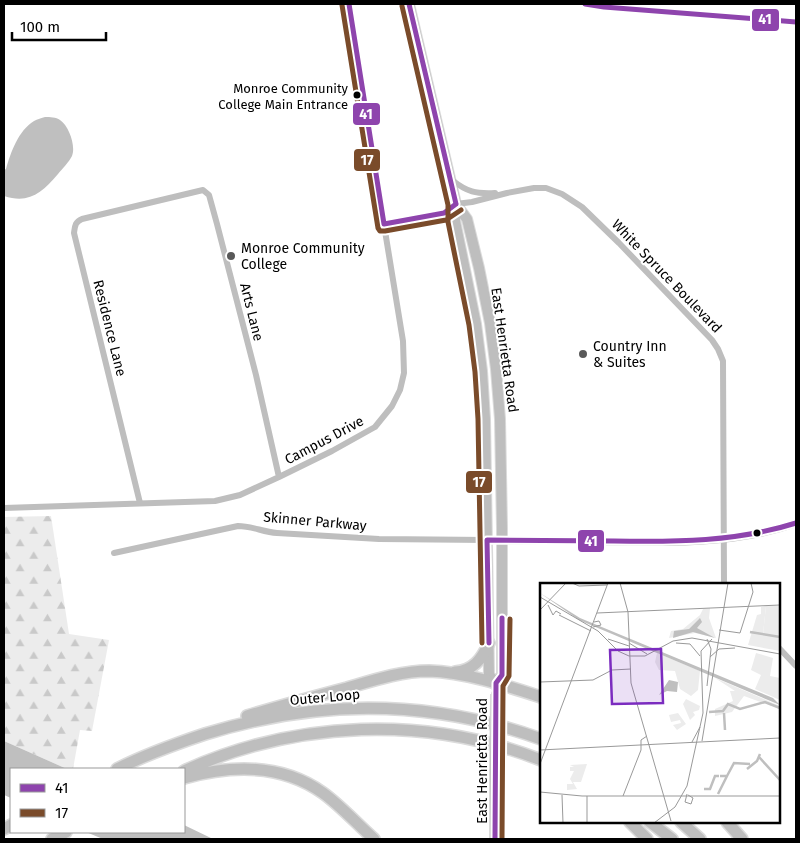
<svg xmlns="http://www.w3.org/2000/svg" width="800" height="843" font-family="'Fira Sans',sans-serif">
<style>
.forest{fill:url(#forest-firs)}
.water{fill:#bfbfbf}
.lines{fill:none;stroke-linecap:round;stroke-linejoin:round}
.primary-casing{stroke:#dbdbdb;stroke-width:12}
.motorway-casing{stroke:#dbdbdb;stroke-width:14}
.minor{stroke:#bebebe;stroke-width:6}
.tertiary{stroke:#bebebe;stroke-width:8}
.primary{stroke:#bebebe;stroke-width:10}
.motorway{stroke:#bebebe;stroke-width:11}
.primary-bridge-casing{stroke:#dbdbdb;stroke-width:12;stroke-linecap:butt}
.primary-bridge{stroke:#bebebe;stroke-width:10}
.bus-1-casing{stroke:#fff;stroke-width:9}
.bus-2-casing{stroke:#fff;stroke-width:9}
.bus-1{stroke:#8e44ad;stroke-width:5}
.bus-2{stroke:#7a4b2a;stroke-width:5}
.bus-dot{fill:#000;stroke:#fff;stroke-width:2}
.poi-dot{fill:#595959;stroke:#fff;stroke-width:2}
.labels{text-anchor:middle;stroke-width:4;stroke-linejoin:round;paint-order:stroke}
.bus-label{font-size:13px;fill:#000;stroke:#fff;text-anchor:end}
.poi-label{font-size:14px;fill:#000;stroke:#fff;text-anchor:start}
.street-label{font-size:14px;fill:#000;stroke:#fff}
.inset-river{fill:none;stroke:#bfbfbf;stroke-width:2.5}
.inset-road{fill:none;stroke:#999;stroke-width:1}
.view{fill:#7b2cbf;fill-opacity:0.15;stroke:#7b2cbf;stroke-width:2.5}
.inset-edge{fill:none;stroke:#000;stroke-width:2.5}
.line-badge{stroke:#fff;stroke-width:2}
.badge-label{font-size:14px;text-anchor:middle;font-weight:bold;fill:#fff}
</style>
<defs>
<pattern id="forest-firs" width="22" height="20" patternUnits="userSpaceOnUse" patternTransform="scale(1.25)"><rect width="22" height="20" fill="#ececec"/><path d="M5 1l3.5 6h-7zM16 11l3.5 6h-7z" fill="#c9c9c9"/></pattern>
</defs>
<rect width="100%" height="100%" fill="#fff"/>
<path class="forest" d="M 51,516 L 69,634 L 109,640 L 92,731 L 80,730 L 73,769 L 67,769 L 4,741 L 4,517 Z"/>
<path class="water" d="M 45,117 C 50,117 56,117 60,120 C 69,126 76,146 72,156 C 69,162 62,169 58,174 C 42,193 29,204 4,196 L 4,170 L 6,169 C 11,152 18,131 34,121 C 37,119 42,118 45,117 Z
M 4,741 L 67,769 L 11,769 L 11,798 L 4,795 Z
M 184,825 L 213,839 L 103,839 L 86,832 L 184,832 Z"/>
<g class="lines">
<g class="primary-casing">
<path id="primary" d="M 409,4 L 456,204 L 455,221 L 476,324 L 482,371 L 485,419 L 489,675 L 496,683 L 496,686
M 456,204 L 467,219 L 479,268 L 490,323 L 496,369 L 500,419 L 502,528 L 502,675 L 496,683
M 495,771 L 495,839"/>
</g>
<g class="motorway-casing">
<path id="motorway" d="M 455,672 C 473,671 482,659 489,643
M 247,716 C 280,706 313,697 347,688 C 374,680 401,671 429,671 C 465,672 507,686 541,697
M 117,769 C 145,755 175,744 205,734 C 318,699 430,699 541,739
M 184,771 C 296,720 426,715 541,760
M 184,778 C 231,765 281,763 323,793 C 341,806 357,824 374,839
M 630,822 L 647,839
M 650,822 L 672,839
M 681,822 L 700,839
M 727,822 L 742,839
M 4,829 L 11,825
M 52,839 L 66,832"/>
</g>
<path class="minor" d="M 585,4 L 604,7 L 796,22
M 452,180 C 467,192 476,194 495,193
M 456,204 L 472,202 L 507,193 L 534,188 L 546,188 L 562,194 L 582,207 L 619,243 L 712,340 L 718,349 L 723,361 L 724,584
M 140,503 L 74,233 C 75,226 75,222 82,219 L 203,190 L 209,195 L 217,224 L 256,375 L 279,477
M 4,508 L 215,501 L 240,495 L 279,477 L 332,451 L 375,427 L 392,406 L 400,390 L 404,373 L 403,341 L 361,84 L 349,4
M 114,553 L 238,526 C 252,526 263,532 277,533 L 379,539 L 487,540
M 779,648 L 796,666"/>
<path class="tertiary" d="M 487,540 L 667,542 C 711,541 754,538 796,523"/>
<use href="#primary" class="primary"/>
<use href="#motorway" class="motorway"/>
<g class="primary-bridge-casing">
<path id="primary-bridge" d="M 495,771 L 496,694"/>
</g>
<use href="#primary-bridge" class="primary-bridge"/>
<g class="bus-1-casing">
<path id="bus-1" d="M 349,4 L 384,224
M 409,4 L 456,204
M 585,4 L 604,7 L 796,22
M 384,224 L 444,213 L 456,204
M 489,643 L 487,540 C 529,540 571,541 614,541 C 676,542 736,542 796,523
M 495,839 L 496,683 L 502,675 L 502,618"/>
</g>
<g class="bus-2-casing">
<path id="bus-2" d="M 342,5 L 378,228 L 380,231 L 385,231 L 446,220 L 461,210
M 402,6 L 448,205 L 448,222 L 469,325 L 475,372 L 478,419 L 482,643
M 502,839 L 503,686 L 509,676 L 510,619"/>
</g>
<use href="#bus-1" class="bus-1"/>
<use href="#bus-2" class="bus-2"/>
</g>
<g class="bus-dot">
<circle cx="357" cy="95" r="4.5"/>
<circle cx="757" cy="533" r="4.5"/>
</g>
<g class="poi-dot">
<circle cx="231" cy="256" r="5"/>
<circle cx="583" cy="354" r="5"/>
</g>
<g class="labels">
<g class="bus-label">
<text x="348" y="93">Monroe Community<tspan x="348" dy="16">College Main Entrance</tspan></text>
</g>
<g class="poi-label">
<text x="241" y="253">Monroe Community<tspan x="241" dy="16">College</tspan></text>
<text x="593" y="351">Country Inn<tspan x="593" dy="16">&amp; Suites</tspan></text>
</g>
<g class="street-label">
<text transform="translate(667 276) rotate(46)" y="5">White Spruce Boulevard</text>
<text transform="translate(252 312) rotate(76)" y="5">Arts Lane</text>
<text transform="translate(110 328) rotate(76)" y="5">Residence Lane</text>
<text transform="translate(505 350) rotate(82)" y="5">East Henrietta Road</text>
<text transform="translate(324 440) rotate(-28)" y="5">Campus Drive</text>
<text transform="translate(315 521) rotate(5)" y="5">Skinner Parkway</text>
<text transform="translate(325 697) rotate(-5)" y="5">Outer Loop</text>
<text transform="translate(482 761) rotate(-90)" y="5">East Henrietta Road</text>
</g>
</g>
<g transform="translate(540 583)">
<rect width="240" height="240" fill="#fff"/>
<path d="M 226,23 L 223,51 L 240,54 L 240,68 L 208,62 L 217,32 L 221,31 L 221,24 ZM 47,181 L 41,199 L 33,199 L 37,206 L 27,207 L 27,201 L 33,201 L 30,196 L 34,188 L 30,188 L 30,184 L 34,184 L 30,182 Z" fill="#ececec"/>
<path d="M 117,70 L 160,88 L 158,107 L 151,113 L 140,106 L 135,88 L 119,87 L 115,79 ZM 175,95 L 240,123 L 240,126 L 204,113 L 192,129 L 175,133 L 175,126 L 193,118 L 190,108 L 195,108 ZM 146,116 L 160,123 L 159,127 L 153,129 L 155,132 L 150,137 L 143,121 Z" fill="#ececec"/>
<path d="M 226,23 L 240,23 L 240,54 L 223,51 ZM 170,25 L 169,35 L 176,55 L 155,50 L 129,55 L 131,48 L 143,46 L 160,32 L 163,26 ZM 216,70 L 233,75 L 230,93 L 240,95 L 240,117 L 215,106 L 221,92 L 211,87 Z" fill="#ececec"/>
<path d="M 138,130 L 146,141 L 137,147 L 133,142 L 141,140 L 140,137 L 131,139 L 129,132 Z" fill="#ececec"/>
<path d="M 0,10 L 40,35 L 233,115 L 240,122 L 39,37 ZM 160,35 L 162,39 L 157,45 L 175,55 L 153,49 L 133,55 L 134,48 L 149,46 ZM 129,97 L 138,99 L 137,109 L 127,108 L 119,112 Z" fill="#bfbfbf"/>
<path class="inset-river" d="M 210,49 L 240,54M 169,129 L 183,128 L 188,121 L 200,126 L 225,119 L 240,125M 184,130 L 185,147M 219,174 L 240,197M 207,186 L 217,178 L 220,171M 187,193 L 194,180 L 210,181M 164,206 L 170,206 L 175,193 L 179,193M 178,211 L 187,193 L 180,193"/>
<path class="inset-road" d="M 32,0 L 39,3 L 67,2M 80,0 L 88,29 L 91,100 L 131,238M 0,14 L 58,48 L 78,68 L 89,73 L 105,73 L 133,58 L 152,55 L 240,71M 8,22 L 13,32 L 16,28 L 21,31M 0,27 L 26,0M 57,30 L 240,22M 19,32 L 51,48M 53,44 L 61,42 L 59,38 L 54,39M 179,47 L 200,50 L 213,9 L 211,0M 68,56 L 89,63M 167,56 L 171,66 L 167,103M 89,60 L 107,71M 136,60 L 150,61 L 160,73M 170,74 L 179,66 L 195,65M 0,99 L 53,97 L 72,87 L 91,86M 162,158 L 188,0M 152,159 L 160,144M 0,167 L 240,155M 0,181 L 68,0M 0,209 L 42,213 L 240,213M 147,211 L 145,219 L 151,221 L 153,215 L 148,212M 22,212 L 23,240M 47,213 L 47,240M 83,213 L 101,167 L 101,157 L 107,153M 114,240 L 135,224 L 147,203 L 163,130 L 161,68 L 172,56"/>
<path class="view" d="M 121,66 L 123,120 L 72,121 L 70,67 Z"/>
<rect width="240" height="240" class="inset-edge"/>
</g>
<g class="line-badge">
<rect x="751" y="8" width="29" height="24" rx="5" fill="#8e44ad"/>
<rect x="352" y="102" width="29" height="24" rx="5" fill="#8e44ad"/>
<rect x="353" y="148" width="28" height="24" rx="5" fill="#7a4b2a"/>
<rect x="465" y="470" width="28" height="24" rx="5" fill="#7a4b2a"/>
<rect x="577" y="529" width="28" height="24" rx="5" fill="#8e44ad"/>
</g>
<g class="badge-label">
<text x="765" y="24">41</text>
<text x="366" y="119">41</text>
<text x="367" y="165">17</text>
<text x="479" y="487">17</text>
<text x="591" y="546">41</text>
</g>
<rect width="800" height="843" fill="none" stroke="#000000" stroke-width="10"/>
<rect x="10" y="768" width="175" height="65" fill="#ffffff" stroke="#999999"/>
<rect x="20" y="784" width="25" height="8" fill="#8e44ad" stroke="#999999"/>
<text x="55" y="793" font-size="15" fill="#000000">41</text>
<rect x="20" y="809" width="25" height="8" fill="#7a4b2a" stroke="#999999"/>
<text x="55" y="818" font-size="15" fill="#000000">17</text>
<path d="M12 32v8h94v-8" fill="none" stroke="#000000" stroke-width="2.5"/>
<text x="20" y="32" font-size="15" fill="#000000" stroke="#ffffff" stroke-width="4" paint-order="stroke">100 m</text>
</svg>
